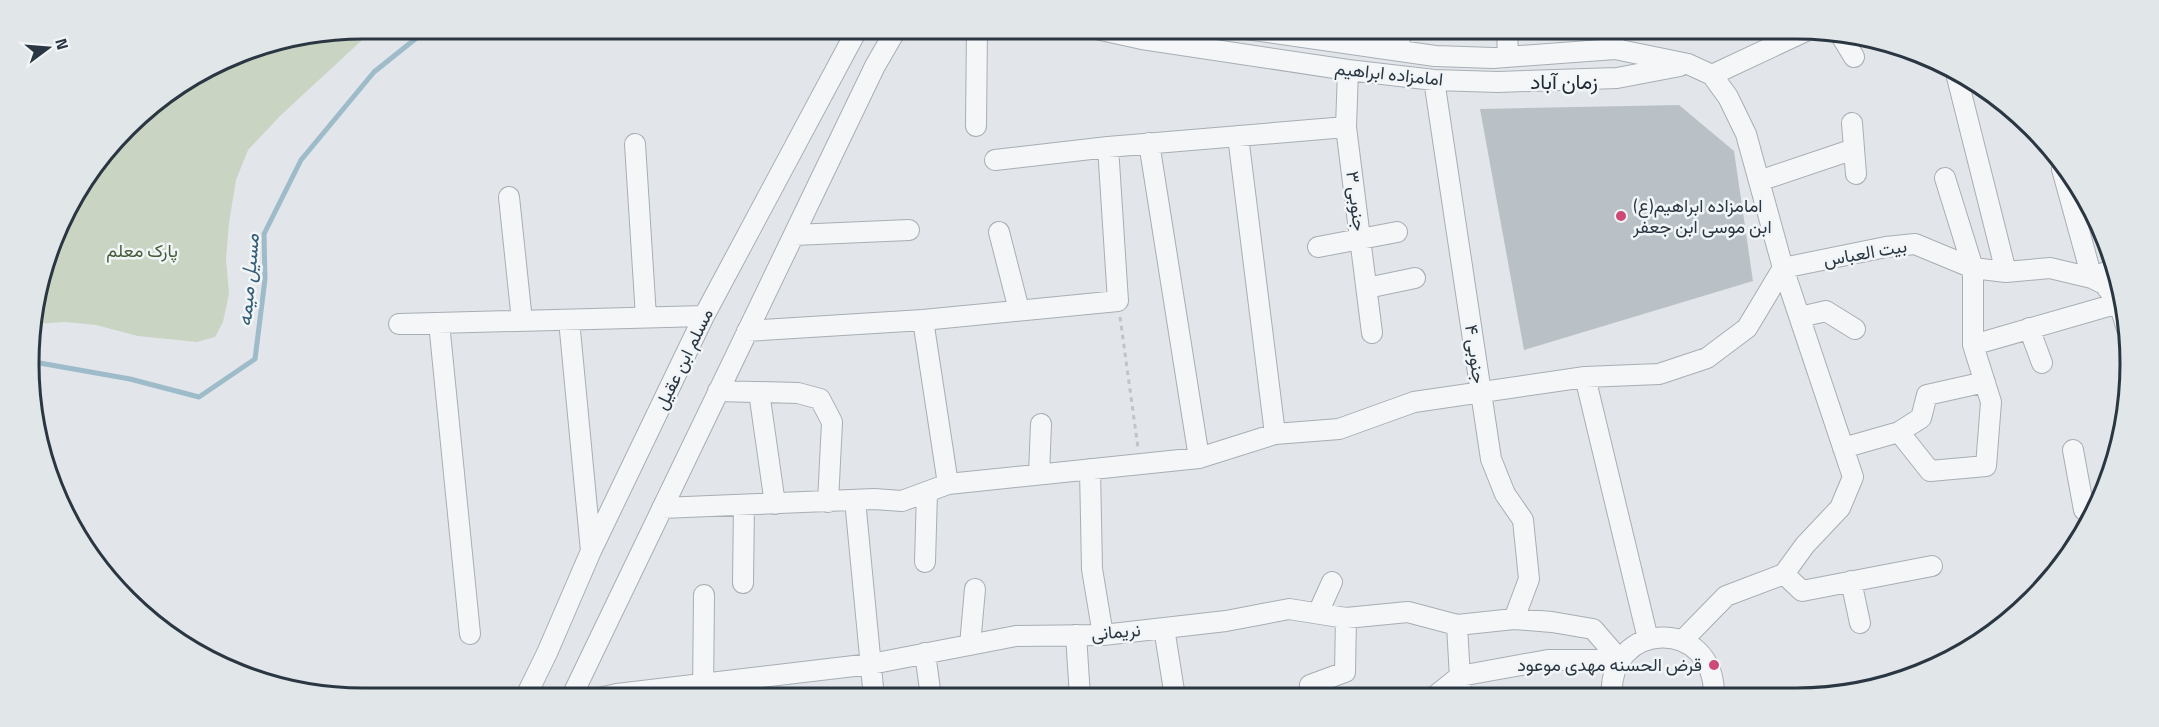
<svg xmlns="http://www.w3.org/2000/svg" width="2159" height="727" font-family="'Titillium Web',Vazirmatn,sans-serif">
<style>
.green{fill:#cad4c3}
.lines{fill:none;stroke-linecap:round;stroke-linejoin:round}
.stream{stroke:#9dbbc9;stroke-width:5}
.building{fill:#b9c1c7}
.minor-casing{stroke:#a7aeb4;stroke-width:22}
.path{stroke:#bfc4c9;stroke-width:3;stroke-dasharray:4.5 4.5;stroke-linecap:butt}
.minor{stroke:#f4f6f8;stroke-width:20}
.poi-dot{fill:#cd4976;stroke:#f1f5f7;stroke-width:2}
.labels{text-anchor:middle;stroke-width:5;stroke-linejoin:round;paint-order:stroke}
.street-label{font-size:18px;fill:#2a3742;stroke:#f1f5f7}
.poi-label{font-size:18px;fill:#2a3742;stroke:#f1f5f7;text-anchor:start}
.park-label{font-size:18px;fill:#465d37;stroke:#f1f5f7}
.water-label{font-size:20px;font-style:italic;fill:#345e75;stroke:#f1f5f7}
.quarter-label{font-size:21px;fill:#1c2832;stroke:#f1f5f7}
.rim{fill:none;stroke:#2a3742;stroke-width:3}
</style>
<rect width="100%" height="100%" fill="#e2e6ea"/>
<path class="green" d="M 363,29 L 374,29 L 280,116 L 248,150 L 236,180 L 229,223 L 226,259 L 229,294 L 223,322 L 215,337 L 197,342 L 138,336 L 96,325 L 66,322 L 32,324 L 63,215 L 142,112 L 236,54 Z"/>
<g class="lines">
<path class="stream" d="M 34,362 L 130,379 L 199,397 L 255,359 L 265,279 L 264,234 L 301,160 L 374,72 L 429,28"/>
</g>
<path class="building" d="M 1679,105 L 1734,151 L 1753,281 L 1524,350 L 1480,109 Z"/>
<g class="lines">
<g class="minor-casing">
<path id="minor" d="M 1092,28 L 1142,39 L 1348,70 L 1434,80 L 1498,82 L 1617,78 L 1680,66
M 1240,28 L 1435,56 L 1493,58 L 1615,49 L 1688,64 L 1712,75 L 1728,97 L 1746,134 L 1783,268 L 1853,477 L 1840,508 L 1805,545 L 1784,574 L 1726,596 L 1682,641
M 1399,28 L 1400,51
M 1507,28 L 1508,57
M 1612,28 L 1615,49
M 1840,34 L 1854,57
M 1348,70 L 1346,127 L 1372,333
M 1712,75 L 1808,30
M 1957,77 L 2006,272
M 1434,80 L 1491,459 L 1505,494 L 1523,520 L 1529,579 L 1514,619
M 1852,123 L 1856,174
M 976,126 L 977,28
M 1238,136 L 1275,434
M 1149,143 L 1199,458
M 635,144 L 646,317
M 995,160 L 1108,147 L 1346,127
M 2062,169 L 2092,278 L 2111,270
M 1945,178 L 1973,268 L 1973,345
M 1759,181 L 1854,149
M 509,197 L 522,321
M 999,232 L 1019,310
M 794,235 L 909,230
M 1318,247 L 1397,232
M 1783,268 L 1886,247 L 1915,244 L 1973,268 L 2006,272 L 2050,268 L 2092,278 L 2104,284 L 2119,303 L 2127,329
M 1367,288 L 1415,278
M 1800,317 L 1826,311 L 1855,329
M 569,320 L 591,551
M 439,323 L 470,634
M 399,324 L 704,316
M 2029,328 L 2042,363
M 747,331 L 923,320 L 1118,301 L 1108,147
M 1585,377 L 1648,639
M 718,391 L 798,393 L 820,399 L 832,422 L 828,502
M 759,392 L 775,504
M 1899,432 L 1921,418 L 1927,395 L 1985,382
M 1843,448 L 1899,432 L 1930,471 L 1986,466 L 1991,402 L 1973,345 L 2119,303
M 2073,450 L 2084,510 L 2096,506
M 1090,469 L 1092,569 L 1103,635
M 1039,474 L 1041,424
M 948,484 L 1199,458 L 1275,434 L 1339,429 L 1414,402 L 1585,377 L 1659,374 L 1707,358 L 1747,328 L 1783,268
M 855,500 L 874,698
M 662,508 L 874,499 L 902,501 L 948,484 L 923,320
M 925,562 L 927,492
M 1784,574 L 1802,591 L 1932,566
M 1851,581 L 1860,623
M 743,583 L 744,505
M 1318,613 L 1332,582
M 1457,625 L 1461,696
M 1164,628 L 1175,697
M 1076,635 L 1080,697
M 970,645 L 975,589
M 925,653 L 931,697
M 1310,685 L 1345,672 L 1346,618
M 703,695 L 704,595
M 1435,696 L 1460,676 L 1548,660 L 1620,660
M 1612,696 C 1607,621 1715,615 1714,696
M 525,698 L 547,653 L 591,551 L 704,316 L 858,28
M 571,698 L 875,66 L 897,28
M 599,698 L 617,694 L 871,664 L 1016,636 L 1103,635 L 1226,621 L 1289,609 L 1346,618 L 1408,612 L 1457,625 L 1514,619 L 1552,622 L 1593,629 L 1620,660"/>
</g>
<path class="path" d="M 1120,317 L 1138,448"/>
<use href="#minor" class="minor"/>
</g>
<g class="poi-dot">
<circle cx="1621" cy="216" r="6"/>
<circle cx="1714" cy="665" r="6"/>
</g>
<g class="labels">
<g class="street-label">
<text transform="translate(1389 74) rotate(6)" y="6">امامزاده ابراهیم</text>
<text transform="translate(1356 201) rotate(83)" y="6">۳ جنوبی</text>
<text transform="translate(1865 253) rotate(-10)" y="6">بیت العباس</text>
<text transform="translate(1475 354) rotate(82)" y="6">۴ جنوبی</text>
<text transform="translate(684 359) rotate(-64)" y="6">مسلم ابن عقیل</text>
<text transform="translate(1116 632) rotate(-5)" y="6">نریمانی</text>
</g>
<g class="poi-label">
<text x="1633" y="212">(ع)امامزاده ابراهیم<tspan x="1633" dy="21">ابن موسی ابن جعفر</tspan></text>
<text x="1702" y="671" text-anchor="end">قرض الحسنه مهدی موعود</text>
</g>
<g class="park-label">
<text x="142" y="257">پارک معلم</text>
</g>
<g class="water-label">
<text transform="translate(248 280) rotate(-85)" y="7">مسیل میمه</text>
</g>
<g class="quarter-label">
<text x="1564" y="89">زمان آباد</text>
</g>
</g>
<path d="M0 0H2159V727H0ZM363 39H1796A324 324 0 0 1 2120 363V364A324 324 0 0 1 1796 688H363A324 324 0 0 1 39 364V363A324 324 0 0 1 363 39Z" fill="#e1e6e9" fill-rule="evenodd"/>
<path class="rim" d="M363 39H1796A324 324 0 0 1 2120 363V364A324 324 0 0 1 1796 688H363A324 324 0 0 1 39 364V363A324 324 0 0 1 363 39Z"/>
<g transform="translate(48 48) rotate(74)" stroke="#f1f5f7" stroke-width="4.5" paint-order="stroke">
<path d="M0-4.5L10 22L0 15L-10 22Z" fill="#2a3742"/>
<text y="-9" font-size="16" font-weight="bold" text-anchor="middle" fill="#2a3742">N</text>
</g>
</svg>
